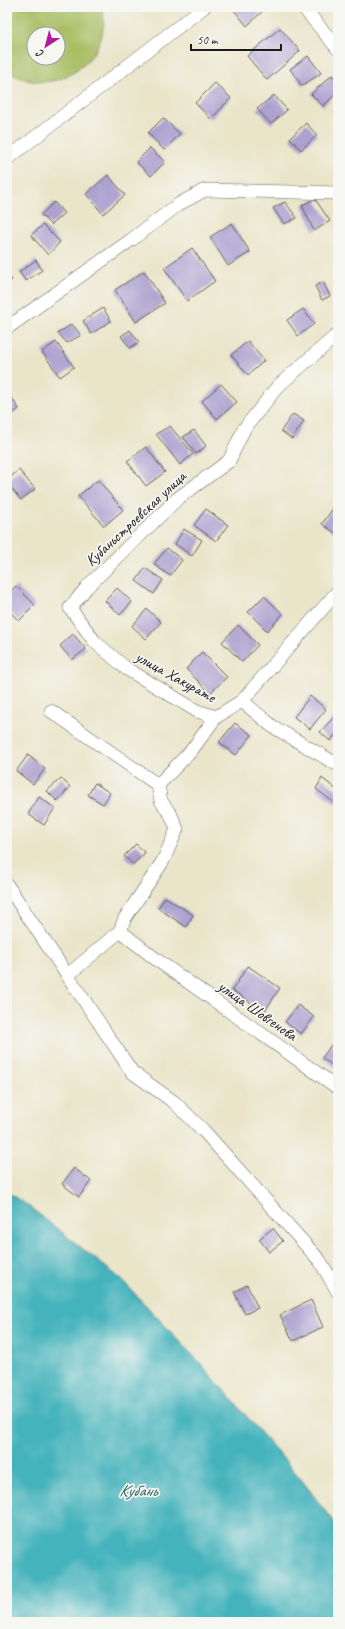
<svg xmlns="http://www.w3.org/2000/svg" width="345" height="1629" font-family="Caveat,sans-serif">
<style>
.green{fill:#a7be63;stroke:#626d40;fill-rule:evenodd}
.water{fill:#44b3bc;stroke:#30686c}
.building{fill:#aca2d0}
.lines{fill:none;stroke-linecap:round;stroke-linejoin:round}
.minor-casing{stroke:#646259;stroke-width:14}
.minor{stroke:#fff;stroke-width:13}
.labels{text-anchor:middle;stroke-width:3.5;stroke-linejoin:round;paint-order:stroke}
.street-label{font-size:16px;fill:#1c1c1c;stroke:#f6f6f2}
.water-label{font-size:17px;font-style:italic;fill:#2e6064;stroke:#f6f6f2}
</style>
<rect width="100%" height="100%" fill="#f6f6f2"/>
<filter id="ink" filterUnits="userSpaceOnUse"><feTurbulence type="fractalNoise" baseFrequency=".025" numOctaves="2"/><feDisplacementMap in="SourceGraphic" scale="8" xChannelSelector="R" yChannelSelector="G"/><feConvolveMatrix kernelMatrix="1 2 1 2 8 2 1 2 1" color-interpolation-filters="sRGB"/></filter>
<filter id="wash" filterUnits="userSpaceOnUse"><feTurbulence type="fractalNoise" baseFrequency=".012" numOctaves="4" result="noise"/><feDisplacementMap in="SourceGraphic" scale="16" xChannelSelector="R" yChannelSelector="G"/><feGaussianBlur stdDeviation="0.9" result="paint"/><feColorMatrix in="noise" values="0 0 0 0 0 0 0 0 0 0 0 0 0 0 0 0 0 1.4 0 .05"/><feComposite in="paint" operator="in"/></filter>
<g filter="url(#wash)">
<rect width="100%" height="100%" fill="#eae5c9"/>
<path class="green" d="M 7,7 L 102,7 C 113,53 65,95 21,78 C 16,76 11,74 7,71 ZM 34,34 L 58,34 L 58,58 L 34,58 Z"/>
<path class="water" d="M 7,1192 L 27,1205 L 121,1279 L 202,1365 L 301,1479 L 338,1528 L 338,1622 L 7,1622 Z"/>
<g id="blocks">
<path class="building" d="M 237,7 L 267,7 L 247,26 L 234,10 Z
M 280,28 L 300,51 L 267,80 L 247,56 Z
M 308,56 L 321,73 L 302,86 L 290,69 Z
M 332,75 L 338,82 L 338,92 L 323,106 L 311,94 Z
M 215,83 L 231,98 L 211,119 L 195,103 Z
M 274,95 L 287,110 L 271,124 L 257,109 Z
M 163,118 L 180,134 L 164,150 L 148,133 Z
M 306,123 L 317,135 L 301,150 L 290,138 Z
M 150,148 L 165,162 L 151,176 L 136,162 Z
M 108,175 L 125,195 L 103,214 L 86,194 Z
M 315,199 L 330,221 L 314,231 L 302,205 Z
M 54,202 L 64,213 L 51,225 L 41,215 Z
M 285,202 L 297,218 L 284,224 L 273,208 Z
M 232,223 L 250,252 L 228,266 L 210,237 Z
M 43,225 L 60,242 L 48,255 L 31,235 Z
M 192,248 L 215,281 L 187,301 L 164,268 Z
M 36,260 L 42,270 L 26,281 L 19,272 Z
M 144,271 L 165,303 L 136,322 L 115,290 Z
M 7,274 L 12,280 L 7,283 Z
M 323,282 L 330,296 L 322,300 L 315,286 Z
M 103,308 L 111,321 L 91,334 L 83,321 Z
M 303,309 L 314,324 L 298,336 L 287,320 Z
M 72,324 L 81,335 L 67,343 L 58,333 Z
M 130,330 L 139,342 L 130,348 L 121,336 Z
M 248,341 L 264,361 L 248,375 L 231,355 Z
M 56,342 L 74,367 L 60,377 L 42,352 Z
M 221,384 L 237,402 L 217,419 L 202,401 Z
M 7,391 L 19,409 L 8,417 L 7,416 Z
M 293,414 L 304,421 L 292,439 L 281,431 Z
M 170,426 L 193,454 L 180,465 L 156,434 Z
M 194,430 L 206,446 L 196,454 L 183,437 Z
M 146,447 L 165,472 L 146,486 L 127,461 Z
M 19,470 L 35,489 L 21,500 L 7,483 L 7,480 Z
M 98,480 L 123,510 L 104,526 L 78,496 Z
M 334,507 L 338,510 L 338,535 L 322,524 Z
M 206,509 L 228,525 L 216,541 L 194,525 Z
M 184,529 L 202,540 L 192,556 L 175,544 Z
M 167,548 L 182,560 L 170,576 L 154,564 Z
M 145,568 L 163,580 L 154,594 L 136,581 Z
M 16,586 L 35,605 L 19,621 L 7,609 L 7,595 Z
M 117,588 L 132,602 L 120,615 L 105,601 Z
M 264,596 L 283,614 L 267,631 L 248,612 Z
M 147,609 L 161,622 L 146,639 L 132,626 Z
M 238,625 L 258,645 L 242,662 L 222,642 Z
M 73,634 L 86,649 L 72,660 L 60,646 Z
M 202,652 L 227,677 L 210,693 L 186,669 Z
M 310,696 L 326,709 L 310,729 L 294,717 Z
M 334,717 L 338,720 L 338,732 L 330,741 L 320,732 Z
M 235,723 L 252,735 L 236,755 L 219,742 Z
M 28,755 L 45,769 L 33,784 L 16,771 Z
M 61,778 L 70,787 L 57,801 L 47,791 Z
M 322,778 L 338,791 L 338,801 L 336,804 L 316,789 Z
M 95,783 L 110,793 L 103,804 L 88,795 Z
M 39,797 L 55,808 L 44,825 L 28,814 Z
M 136,844 L 145,853 L 133,864 L 124,856 Z
M 165,897 L 193,915 L 186,927 L 158,908 Z
M 248,966 L 280,988 L 264,1012 L 232,990 Z
M 298,1005 L 314,1017 L 301,1034 L 285,1022 Z
M 338,1035 L 338,1069 L 322,1058 Z
M 74,1168 L 91,1181 L 79,1197 L 62,1184 Z
M 273,1228 L 283,1241 L 269,1252 L 259,1239 Z
M 247,1285 L 258,1308 L 245,1314 L 234,1292 Z
M 311,1300 L 323,1327 L 293,1341 L 280,1315 Z"/>
</g>
</g>
<g filter="url(#ink)">
<use href="#blocks" fill-opacity="0" stroke="#646259" stroke-width="1"/>
<g class="lines">
<g class="minor-casing">
<path id="minor" d="M 303,7 L 338,49
M 7,159 L 204,7
M 7,328 L 131,240 L 179,204 L 205,190 L 338,193
M 338,334 L 278,386 L 244,429 L 229,461 L 177,499 L 87,587 L 70,608 L 95,642 L 127,669 L 197,711 L 216,717 L 242,701 L 338,591
M 242,701 L 272,726 L 338,765
M 51,711 L 158,785
M 216,717 L 191,751 L 158,785 L 161,801 L 171,815 L 177,829 L 163,861 L 125,918 L 120,931 L 157,960 L 338,1088
M 7,885 L 132,1072 L 174,1102 L 203,1130 L 320,1261 L 338,1292
M 68,975 L 120,931"/>
</g>
<use href="#minor" class="minor"/>
</g>
</g>
<g class="labels">
<g class="street-label">
<text transform="translate(135 518) rotate(-43)" y="6">Кубаньстроевская улица</text>
<text transform="translate(176 676) rotate(29)" y="6">улица Хакурате</text>
<text transform="translate(258 1010) rotate(35)" y="6">улица Шовгенова</text>
</g>
<g class="water-label">
<text x="138" y="1496">Кубань</text>
</g>
</g>
<rect width="345" height="1629" fill="none" stroke="#f6f6f2" stroke-width="24"/>
<g transform="translate(46 46) rotate(216)"><circle r="19" fill="#f6f6f2" stroke="#9f9f9c"/>
<path d="M0-3L7 15L0 10L-7 15Z" fill="#b5179e"/>
<text y="-6" font-size="11" font-weight="bold" text-anchor="middle" fill="#1c1c1c">С</text>
</g>
<path d="M191 44v6h90v-6" fill="none" stroke="#1c1c1c" stroke-width="2"/>
<text x="197" y="44" font-size="12" fill="#1c1c1c" stroke="#f6f6f2" stroke-width="3" paint-order="stroke">50 m</text>
</svg>
